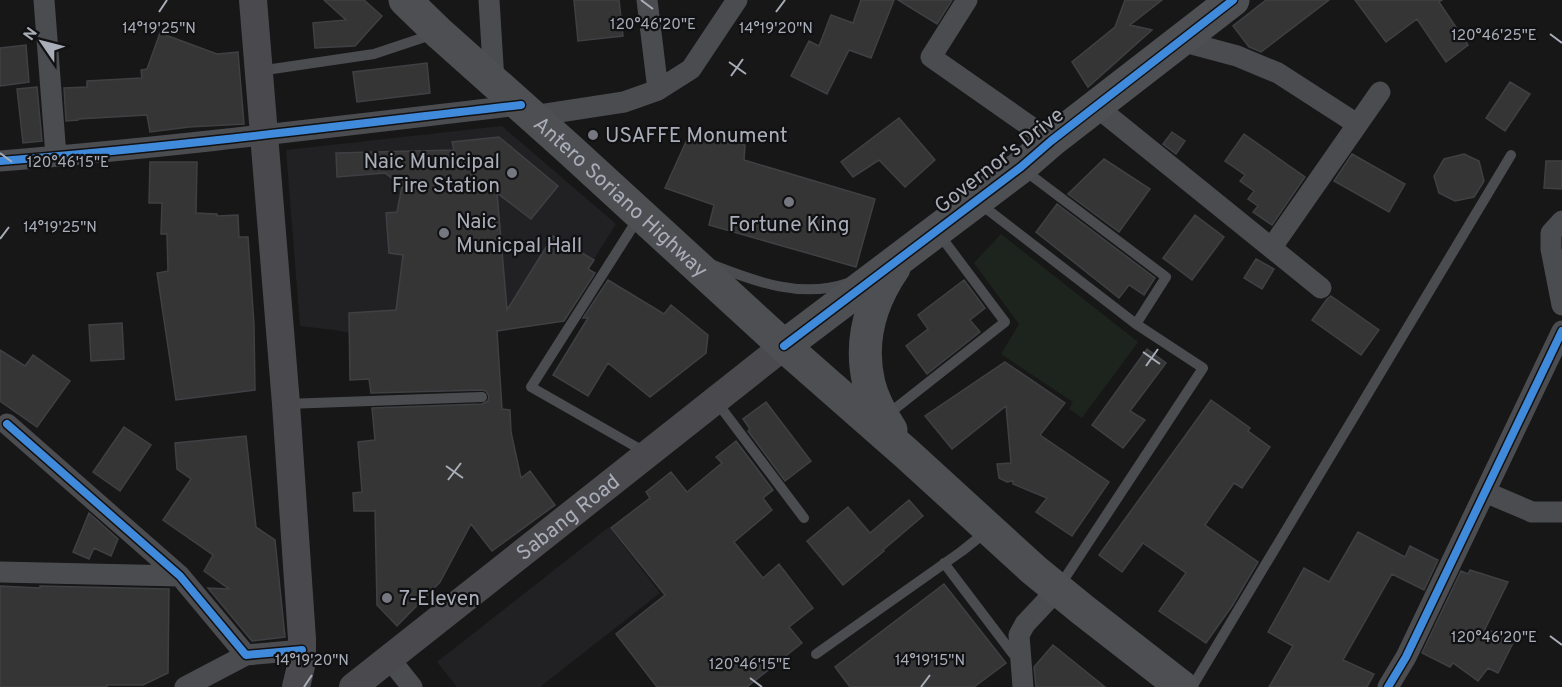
<svg xmlns="http://www.w3.org/2000/svg" width="1562" height="687" font-family="Overpass,sans-serif">
<style>
.built{fill:#212123}
.green{fill:#1d241e}
.building{fill:#353536;stroke:#3f4043;stroke-width:1.5}
.lines{fill:none;stroke-linecap:round;stroke-linejoin:round}
.lane{stroke:#4b4c50;stroke-width:10}
.street{stroke:#4b4c50;stroke-width:21}
.secondary{stroke:#4a4a4e;stroke-width:28}
.primary{stroke:#4d4f52;stroke-width:33}
.cycleway-casing{stroke:#111113;stroke-width:11}
.cycleway{stroke:#408adc;stroke-width:8}
.ticks{fill:none;stroke:#a8adb8;stroke-width:2}
.poi-dot{fill:#757880;stroke:#111113;stroke-width:2}
.labels{text-anchor:middle;stroke-width:4.5;stroke-linejoin:round;paint-order:stroke}
.poi-label{font-size:21px;fill:#a8adb8;stroke:#111113;text-anchor:start}
.street-label{font-size:21px;fill:#a8adb8;stroke:#111113}
.ticks-label{font-size:15px;text-anchor:middle;fill:#a8adb8;stroke:#111113;stroke-width:4.5;stroke-linejoin:round;paint-order:stroke}
</style>
<rect width="100%" height="100%" fill="#171717"/>
<path class="built" d="M 502,126 L 616,224 L 554,323 L 497,331 L 401,341 L 334,330 L 300,326 L 286,150 Z
M 609,527 L 660,593 L 540,687 L 457,687 L 437,662 Z"/>
<path class="green" d="M 1001,234 L 1138,342 L 1082,418 L 1069,409 L 1073,402 L 1001,354 L 1019,324 L 974,263 Z"/>
<path class="building" d="M 324,0 L 364,0 L 382,16 L 355,46 L 315,48 L 313,23 L 346,20 Z
M 574,0 L 619,0 L 623,36 L 578,41 Z
M 861,0 L 894,0 L 871,58 L 849,50 L 827,94 L 791,76 L 809,41 L 819,46 L 831,15 L 853,23 Z
M 898,0 L 952,0 L 937,24 Z
M 1125,0 L 1162,0 L 1130,25 L 1152,30 L 1088,87 L 1072,62 L 1115,27 Z
M 1266,0 L 1329,0 L 1261,52 L 1249,47 L 1233,26 Z
M 1355,0 L 1442,0 L 1439,2 L 1468,45 L 1446,62 L 1417,19 L 1386,42 Z
M 160,33 L 217,54 L 238,52 L 244,124 L 189,127 L 150,132 L 147,115 L 78,119 L 78,120 L 66,121 L 64,88 L 87,87 L 87,81 L 142,78 L 141,70 L 147,69 Z
M 26,45 L 29,82 L 0,86 L 0,48 Z
M 427,63 L 430,93 L 357,102 L 353,72 Z
M 1510,82 L 1530,94 L 1505,131 L 1486,118 Z
M 37,87 L 42,141 L 23,143 L 17,89 Z
M 899,118 L 935,160 L 905,187 L 879,160 L 853,177 L 841,162 Z
M 691,131 L 745,145 L 744,160 L 875,199 L 856,267 L 709,225 L 714,205 L 665,188 Z
M 1172,132 L 1185,141 L 1176,154 L 1163,144 Z
M 1244,134 L 1305,177 L 1272,225 L 1253,212 L 1258,206 L 1248,199 L 1254,191 L 1240,181 L 1245,175 L 1225,161 Z
M 499,137 L 558,186 L 531,219 L 497,193 L 507,310 L 553,236 L 594,260 L 588,269 L 595,273 L 564,321 L 497,331 L 502,409 L 510,410 L 511,432 L 521,478 L 530,471 L 555,505 L 492,551 L 471,524 L 440,582 L 397,626 L 377,605 L 375,511 L 354,511 L 353,493 L 362,492 L 358,442 L 375,440 L 372,408 L 482,404 L 488,401 L 489,396 L 486,391 L 482,390 L 371,393 L 369,379 L 350,380 L 349,313 L 396,310 L 403,255 L 389,253 L 386,213 L 397,212 L 402,186 L 385,173 L 337,177 L 336,153 L 454,150 L 452,142 Z
M 1352,154 L 1405,184 L 1389,212 L 1334,181 Z
M 1464,154 L 1479,161 L 1484,181 L 1474,197 L 1455,201 L 1439,193 L 1434,176 L 1444,159 Z
M 1104,159 L 1150,189 L 1119,232 L 1068,194 Z
M 1546,161 L 1562,161 L 1562,189 L 1544,188 Z
M 150,162 L 197,162 L 196,213 L 217,214 L 217,216 L 238,215 L 239,237 L 248,237 L 254,325 L 255,390 L 176,400 L 157,273 L 168,271 L 167,234 L 161,234 L 162,203 L 149,203 Z
M 1057,204 L 1155,278 L 1144,295 L 1129,285 L 1119,298 L 1036,232 Z
M 1195,215 L 1224,237 L 1192,280 L 1163,258 Z
M 1256,259 L 1274,269 L 1262,289 L 1244,278 Z
M 608,280 L 664,314 L 671,305 L 708,335 L 706,353 L 650,397 L 608,363 L 588,396 L 553,375 L 588,318 L 583,318 Z
M 964,280 L 985,308 L 970,320 L 980,332 L 927,374 L 906,346 L 928,329 L 918,315 Z
M 1331,296 L 1379,330 L 1361,355 L 1312,320 L 1327,299 Z
M 122,323 L 124,359 L 91,361 L 89,325 Z
M 1147,349 L 1166,363 L 1130,411 L 1145,420 L 1123,448 L 1092,425 Z
M 0,350 L 25,366 L 33,355 L 70,381 L 37,427 L 0,401 Z
M 1005,362 L 1065,403 L 1040,435 L 1109,482 L 1072,536 L 1036,512 L 1047,498 L 1013,484 L 1013,481 L 1007,482 L 999,478 L 997,464 L 1011,463 L 1006,406 L 952,449 L 925,416 Z
M 1211,400 L 1250,428 L 1248,431 L 1270,447 L 1242,488 L 1234,483 L 1205,525 L 1258,562 L 1232,606 L 1206,643 L 1159,611 L 1186,573 L 1143,543 L 1122,572 L 1099,555 Z
M 766,402 L 811,461 L 785,481 L 748,431 L 750,429 L 743,419 Z
M 124,427 L 151,445 L 120,491 L 93,472 Z
M 246,436 L 256,527 L 275,540 L 285,637 L 252,641 L 208,588 L 229,589 L 204,571 L 213,555 L 163,520 L 191,479 L 177,469 L 175,443 Z
M 736,441 L 773,490 L 763,498 L 772,510 L 734,542 L 763,578 L 779,564 L 813,608 L 789,627 L 802,643 L 747,687 L 657,687 L 616,634 L 665,595 L 611,528 L 650,498 L 646,492 L 671,472 L 687,492 L 722,463 L 716,457 Z
M 909,500 L 923,516 L 883,550 L 884,551 L 843,585 L 807,541 L 848,507 L 870,533 Z
M 89,513 L 118,539 L 111,556 L 94,548 L 89,559 L 73,552 Z
M 1358,532 L 1405,557 L 1410,546 L 1438,560 L 1424,590 L 1392,574 L 1343,660 L 1374,674 L 1367,687 L 1269,687 L 1293,646 L 1268,632 L 1304,568 L 1329,582 Z
M 1470,570 L 1508,582 L 1485,629 L 1515,639 L 1498,673 L 1488,668 L 1478,681 L 1453,663 L 1450,667 L 1422,653 L 1461,571 L 1468,574 Z
M 944,584 L 1006,663 L 974,687 L 850,687 L 835,667 Z
M 0,586 L 40,588 L 40,586 L 169,589 L 168,673 L 143,685 L 107,685 L 107,687 L 0,687 Z
M 1053,645 L 1105,687 L 1036,687 L 1034,667 Z"/>
<g class="lines">
<path class="lane" d="M 259,71 L 374,54 L 434,34
M 1024,170 L 1166,277 L 1136,324
M 979,203 L 1136,324 L 1203,368 L 1059,587
M 639,217 L 531,387 L 645,452
M 713,265 C 756,282 802,299 848,283
M 716,401 L 804,518
M 286,404 L 482,397
M 887,415 L 1005,322 L 939,234
M 944,563 L 1013,654
M 816,654 L 962,551 L 987,531
M 1192,687 L 1511,155"/>
<path class="street" d="M 44,0 L 56,156
M 489,0 L 494,81
M 647,0 L 658,90
M 967,0 L 931,57 L 1051,141
M 1181,41 L 1237,56 L 1278,73 L 1357,124
M 1097,107 L 1321,288
M 533,116 L 624,102 L 658,90 L 691,69 L 737,0
M 0,161 C 174,147 347,125 521,105
M 1562,221 L 1551,233 L 1551,249 L 1562,305
M 1272,247 L 1380,92
M 7,424 L 180,576 L 246,655 L 302,650
M 1485,492 L 1532,512 L 1562,512
M 0,572 L 180,576
M 389,658 L 412,687
M 185,687 L 246,655
M 1023,687 L 1019,635 L 1025,624 L 1057,590
M 1388,687 L 1406,657 L 1562,331"/>
<g class="secondary">
<path d="M 253,0 L 286,404 L 302,639 L 302,662 L 296,687"/>
<path id="s1" d="M 353,687 L 784,346"/>
</g>
<g class="primary">
<path id="s2" d="M 405,0 L 438,32 L 568,148 L 784,346 L 907,454 L 1034,570 L 1083,610 L 1182,687"/>
<path d="M 784,346 L 1021,167 L 1051,141 L 1233,0"/>
<path d="M 891,430 C 882,416 873,400 869,384 C 859,342 870,303 894,268"/>
</g>
<g class="cycleway-casing">
<path id="cycleway" d="M 0,161 C 174,147 347,125 521,105
M 784,346 L 1021,167 L 1051,141 L 1233,0
M 7,424 L 180,576 L 246,655 L 302,650
M 1388,687 L 1406,657 L 1562,331"/>
</g>
<use href="#cycleway" class="cycleway"/>
</g>
<path class="ticks" d="M 641,0 L 653,9M 159,12 L 167,0M 776,12 L 785,0M 1550,34 L 1562,43M 729,62 L 746,74M 731,76 L 743,59M 0,153 L 12,162M 0,239 L 9,227M 1143,352 L 1160,364M 1146,366 L 1158,349M 446,466 L 463,478M 448,480 L 461,463M 1550,636 L 1562,645M 750,678 L 762,687M 304,687 L 312,675M 921,687 L 930,675"/>
<g class="poi-dot">
<circle cx="593" cy="135" r="6"/>
<circle cx="512" cy="173" r="6"/>
<circle cx="789" cy="202" r="6"/>
<circle cx="444" cy="233" r="6"/>
<circle cx="387" cy="598" r="6"/>
</g>
<g class="labels">
<g class="poi-label">
<text x="605" y="142">USAFFE Monument</text>
<text x="500" y="168" text-anchor="end">Naic Municipal<tspan x="500" dy="24">Fire Station</tspan></text>
<text x="456" y="228">Naic<tspan x="456" dy="24">Municpal Hall</tspan></text>
<text x="789" y="231" text-anchor="middle">Fortune King</text>
<text x="399" y="605">7-Eleven</text>
</g>
<g class="street-label">
<text transform="translate(999 160) rotate(-38)" y="7">Governor's Drive</text>
<text dy="7" stroke="none"><textPath href="#s2" startOffset="292">Antero Soriano Highway</textPath></text>
<text dy="7" stroke="none"><textPath href="#s1" startOffset="274">Sabang Road</textPath></text>
</g>
</g>
<g class="ticks-label">
<text x="653" y="29">120°46'20"E</text>
<text x="159" y="33">14°19'25"N</text>
<text x="776" y="33">14°19'20"N</text>
<text x="1494" y="40">120°46'25"E</text>
<text x="68" y="167">120°46'15"E</text>
<text x="60" y="232">14°19'25"N</text>
<text x="1494" y="642">120°46'20"E</text>
<text x="312" y="665">14°19'20"N</text>
<text x="930" y="665">14°19'15"N</text>
<text x="750" y="669">120°46'15"E</text>
</g>
<g transform="translate(42 42) rotate(305)" stroke="#111113" stroke-width="4.5" paint-order="stroke">
<path d="M0-4.5L10 22L0 15L-10 22Z" fill="#a8adb8"/>
<text y="-9" font-size="16" font-weight="bold" text-anchor="middle" fill="#a8adb8">N</text>
</g>
</svg>
